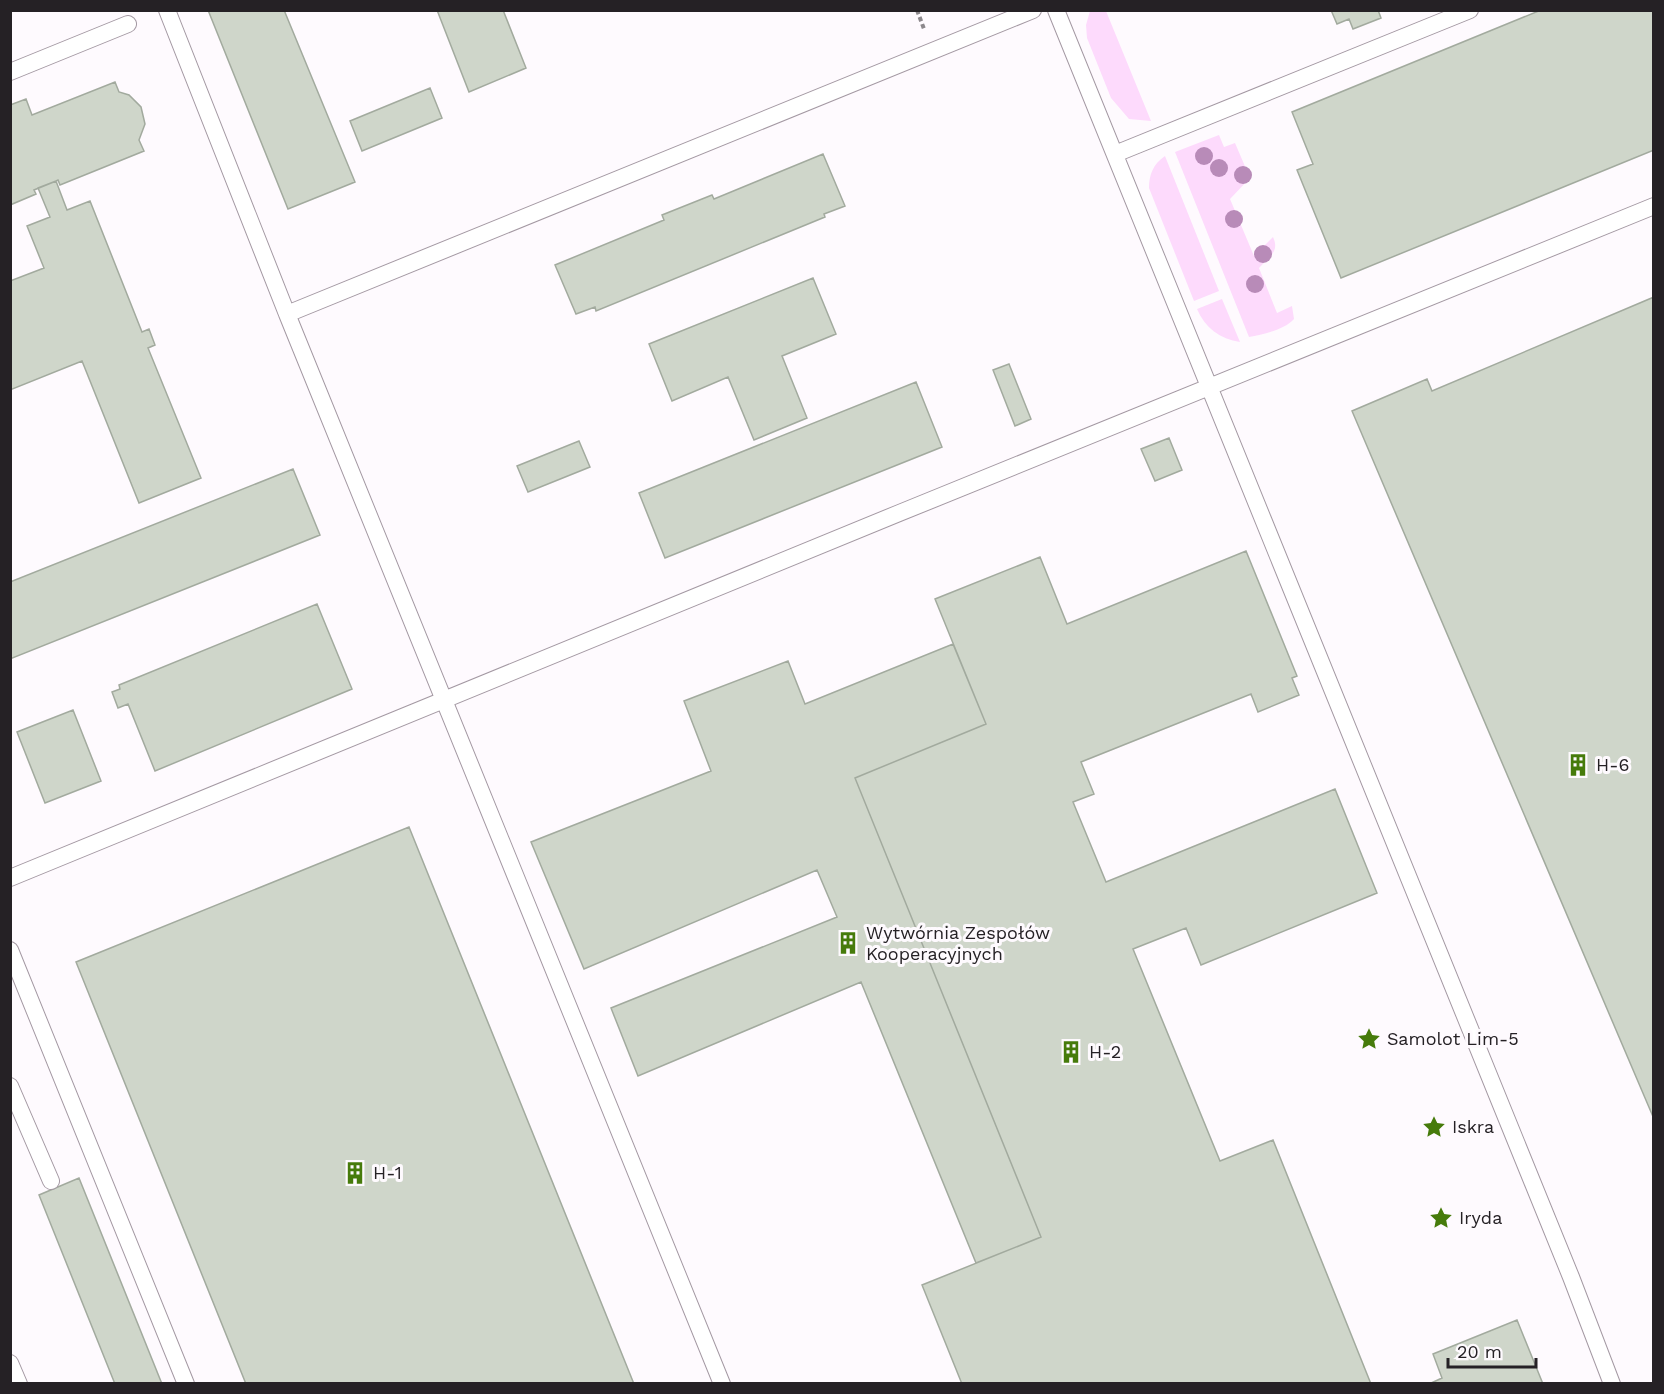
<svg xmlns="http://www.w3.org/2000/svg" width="1664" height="1394" font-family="'Work Sans',sans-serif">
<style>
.green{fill:#fddafc}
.building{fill:#cfd6ca;stroke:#a2aa9e;stroke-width:1.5}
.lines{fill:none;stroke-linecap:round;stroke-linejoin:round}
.lane-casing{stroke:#a499a3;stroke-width:18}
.path{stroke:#8c888c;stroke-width:4;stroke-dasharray:4.5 3;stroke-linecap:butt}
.lane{stroke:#fff;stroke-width:16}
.tree{fill:#b88bb8}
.labels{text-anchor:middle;stroke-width:6;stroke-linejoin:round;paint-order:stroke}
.poi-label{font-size:18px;fill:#252125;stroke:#fefafe;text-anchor:start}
</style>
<rect width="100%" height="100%" fill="#fefafe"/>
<path class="green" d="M 1090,11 L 1106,11 L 1151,121 L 1129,119 L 1111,98 L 1087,38 L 1086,25 Z
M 1219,135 L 1224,147 L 1235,143 L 1250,178 L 1230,199 L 1254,256 L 1273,237 C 1280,252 1269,257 1259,268 L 1277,313 L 1292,306 L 1294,319 C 1284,330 1264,334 1249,337 L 1175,152 Z
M 1165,156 L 1219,291 L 1194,301 L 1149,188 C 1149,175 1153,164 1165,156 Z
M 1222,299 L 1240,342 C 1220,339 1205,328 1197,309 Z"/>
<path class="building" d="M 208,10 L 284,10 L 355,182 L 288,209 Z
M 437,10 L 503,10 L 526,68 L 469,92 Z
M 1331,10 L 1378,10 L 1381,18 L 1353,29 L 1349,19 L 1337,24 Z
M 1541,10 L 1654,10 L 1654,150 L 1341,278 L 1297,170 L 1313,164 L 1292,112 Z
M 115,82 L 119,92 L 129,95 L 141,107 L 145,124 L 139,140 L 144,151 L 60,185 L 58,180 L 56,181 L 34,190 L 36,194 L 10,205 L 10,105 L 26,99 L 32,115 Z
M 430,88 L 442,118 L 362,151 L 350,121 Z
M 823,154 L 845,206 L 824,214 L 825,217 L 596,311 L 595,307 L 576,314 L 555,265 L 664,220 L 662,215 L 712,195 L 714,199 Z
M 56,181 L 67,210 L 90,201 L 142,332 L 149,329 L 155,345 L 148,348 L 201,478 L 139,503 L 82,361 L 10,390 L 10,281 L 44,268 L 27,226 L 50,217 L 38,188 Z
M 813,278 L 836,334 L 782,356 L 807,418 L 754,440 L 728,377 L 672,401 L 649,344 Z
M 1654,297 L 1654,1119 L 1352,411 L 1427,379 L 1432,391 Z
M 1009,364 L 1031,419 L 1015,426 L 993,370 Z
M 916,382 L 942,447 L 665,558 L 639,493 Z
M 1169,438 L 1182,470 L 1155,481 L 1141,449 Z
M 579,441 L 590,467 L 528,492 L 517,466 Z
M 293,469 L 320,535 L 10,659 L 10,582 Z
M 1246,551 L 1297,676 L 1292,678 L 1299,695 L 1258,712 L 1251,694 L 1081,762 L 1094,794 L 1073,802 L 1106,882 L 1335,789 L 1377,893 L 1201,965 L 1186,928 L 1133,949 L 1220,1161 L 1273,1140 L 1371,1384 L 962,1384 L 922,1285 L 1041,1237 L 855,778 L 986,724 L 935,599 L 1040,557 L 1067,624 Z
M 317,604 L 352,689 L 155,771 L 128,704 L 118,708 L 112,692 L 120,689 L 119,685 Z
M 953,644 L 986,724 L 855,778 L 1041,1237 L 976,1263 L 861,982 L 638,1076 L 611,1008 L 837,917 L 817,870 L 584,969 L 531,842 L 711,771 L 684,701 L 788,661 L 805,704 Z
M 73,710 L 101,781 L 45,803 L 17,732 Z
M 409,827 L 634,1384 L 246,1384 L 76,962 Z
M 79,1178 L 162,1384 L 115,1384 L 39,1195 Z
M 1517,1320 L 1543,1384 L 1429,1384 L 1442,1378 L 1433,1354 Z"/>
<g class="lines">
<g class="lane-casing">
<path id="lane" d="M 167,10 L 287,314
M 1056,10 L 1571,1277 L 1612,1384
M 10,72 L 128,24
M 1115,154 L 1470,10
M 10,878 C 559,655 1104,426 1654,206
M 10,950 L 186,1384
M 10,1086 L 51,1181
M 10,1363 L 19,1384
M 722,1384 L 287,314 L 1033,10"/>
</g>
<path class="path" d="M 917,10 L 924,29"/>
<use href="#lane" class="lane"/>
</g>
<g class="tree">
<circle cx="1204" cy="156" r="9"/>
<circle cx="1219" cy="168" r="9"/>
<circle cx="1243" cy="175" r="9"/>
<circle cx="1234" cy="219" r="9"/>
<circle cx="1263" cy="254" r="9"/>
<circle cx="1255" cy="284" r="9"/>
</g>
<defs>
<g id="building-bare" transform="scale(1.8)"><path d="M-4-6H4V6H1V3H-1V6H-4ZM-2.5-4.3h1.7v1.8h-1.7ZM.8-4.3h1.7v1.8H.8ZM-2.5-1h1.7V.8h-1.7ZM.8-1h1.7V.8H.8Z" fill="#467b0b" stroke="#fefafe" stroke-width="2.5" paint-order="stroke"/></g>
<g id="sight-bare" transform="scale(1.8)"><path d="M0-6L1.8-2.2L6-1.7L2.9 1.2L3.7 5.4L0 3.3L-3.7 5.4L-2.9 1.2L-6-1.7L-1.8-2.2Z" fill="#467b0b" stroke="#fefafe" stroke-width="2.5" paint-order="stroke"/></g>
</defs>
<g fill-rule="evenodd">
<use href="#building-bare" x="1578" y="765"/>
<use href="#building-bare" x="848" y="943"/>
<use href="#sight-bare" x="1369" y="1039"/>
<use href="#building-bare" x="1071" y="1052"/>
<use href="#sight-bare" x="1434" y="1127"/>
<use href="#building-bare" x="355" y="1173"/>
<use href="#sight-bare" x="1441" y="1218"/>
</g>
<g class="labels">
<g class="poi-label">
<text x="1596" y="771">H-6</text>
<text x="866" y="939">Wytwórnia Zespołów<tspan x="866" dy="21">Kooperacyjnych</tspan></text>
<text x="1387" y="1045">Samolot Lim-5</text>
<text x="1089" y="1058">H-2</text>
<text x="1452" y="1133">Iskra</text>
<text x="373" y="1179">H-1</text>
<text x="1459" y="1224">Iryda</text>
</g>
</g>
<rect width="1664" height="1394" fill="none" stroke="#252125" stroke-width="24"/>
<path d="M1448 1358v9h88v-9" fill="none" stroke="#252125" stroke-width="3"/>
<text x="1457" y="1358" font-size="18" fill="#252125" stroke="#fefafe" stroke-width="4.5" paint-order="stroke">20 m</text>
</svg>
